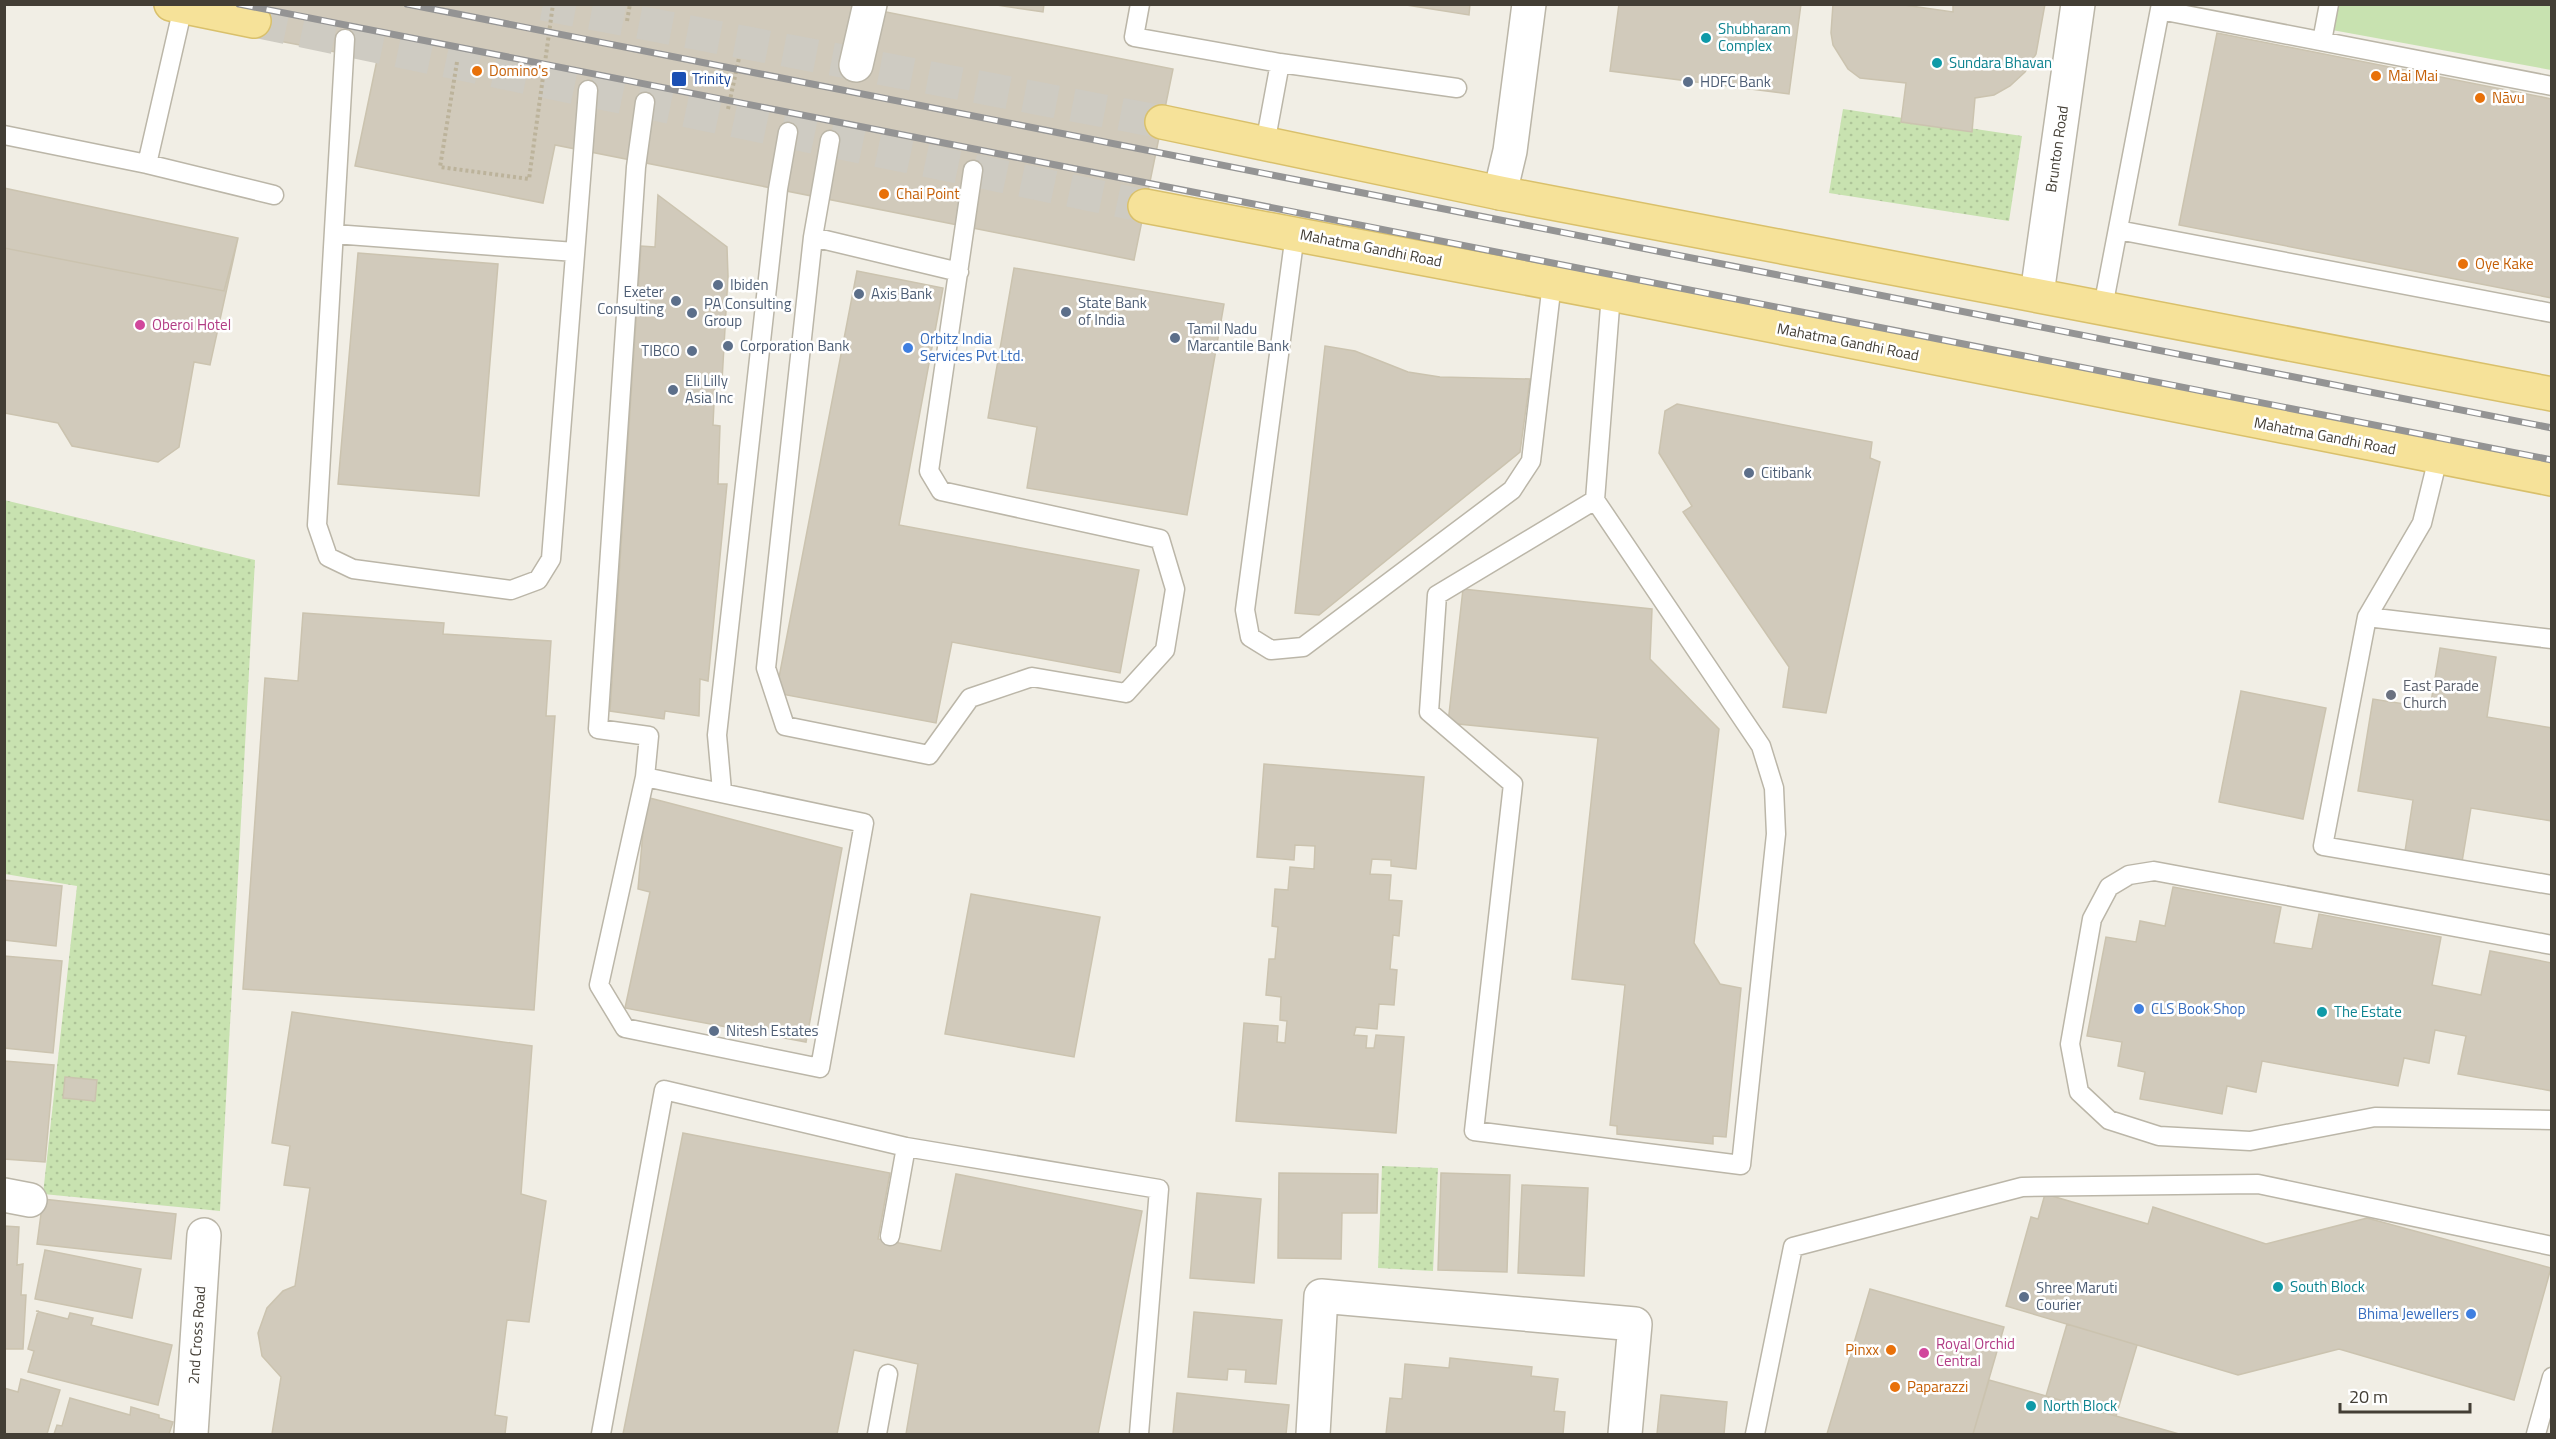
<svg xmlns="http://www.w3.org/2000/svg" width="2556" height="1439" font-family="'Titillium Web',sans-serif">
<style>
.grass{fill:url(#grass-dots)}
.green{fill:#c8e2b0}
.building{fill:#d1cabb;stroke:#cbc3af;stroke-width:1.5}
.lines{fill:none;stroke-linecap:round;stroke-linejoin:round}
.primary-tunnel{stroke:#cecbc2;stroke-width:33;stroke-dasharray:33 16;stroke-linecap:butt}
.service-casing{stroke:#bbb6a8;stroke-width:21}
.minor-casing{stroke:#bbb6a8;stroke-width:36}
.primary-casing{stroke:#d9c06b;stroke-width:36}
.path{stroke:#bcb39b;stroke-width:4;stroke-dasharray:3 3;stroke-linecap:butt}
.service{stroke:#fff;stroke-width:18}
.minor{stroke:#fff;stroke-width:33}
.primary{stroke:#f6e299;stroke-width:33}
.rail-casing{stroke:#949494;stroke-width:7}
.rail{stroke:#fff;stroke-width:4.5;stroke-dasharray:14;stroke-linecap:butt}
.culture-dot{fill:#0f9aa8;stroke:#fff;stroke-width:2}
.food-dot{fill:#e8710a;stroke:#fff;stroke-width:2}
.transit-dot{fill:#1a4fb4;stroke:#fff;stroke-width:2}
.service-dot{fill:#5c6f8a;stroke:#fff;stroke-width:2}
.hotel-dot{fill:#d1479c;stroke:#fff;stroke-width:2}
.shop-dot{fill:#3f7fe0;stroke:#fff;stroke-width:2}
.worship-dot{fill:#6b7280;stroke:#fff;stroke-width:2}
.labels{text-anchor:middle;stroke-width:5;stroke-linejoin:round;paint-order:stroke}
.culture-label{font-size:15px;fill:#0d838f;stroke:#fff;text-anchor:start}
.food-label{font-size:15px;fill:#c56008;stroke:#fff;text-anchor:start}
.transit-label{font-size:15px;fill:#164399;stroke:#fff;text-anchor:start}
.service-label{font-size:15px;fill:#4e5e75;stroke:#fff;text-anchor:start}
.street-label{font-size:15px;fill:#433e35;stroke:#fff}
.hotel-label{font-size:15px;fill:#b23c85;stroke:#fff;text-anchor:start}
.shop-label{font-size:15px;fill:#366cbe;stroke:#fff;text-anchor:start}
.worship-label{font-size:15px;fill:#5b616d;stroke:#fff;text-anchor:start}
</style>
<defs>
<pattern id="grass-dots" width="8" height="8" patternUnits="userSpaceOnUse" patternTransform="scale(1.5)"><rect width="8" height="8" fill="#c8e2b0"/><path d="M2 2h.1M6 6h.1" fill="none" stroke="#adc398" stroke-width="1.8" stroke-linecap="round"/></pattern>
</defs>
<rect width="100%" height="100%" fill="#f1eee5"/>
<path class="grass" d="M 1843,109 L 2022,136 L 2009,221 L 1829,193 Z
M 4,500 L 255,560 L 220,1211 L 43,1194 L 77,886 L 5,874 Z
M 1382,1166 L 1438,1168 L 1433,1271 L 1378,1268 Z"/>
<path class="green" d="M 2336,5 L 2551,5 L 2551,70 L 2332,30 Z"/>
<path class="building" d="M 250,4 L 846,4 L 1173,69 L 1134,260 L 555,145 L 543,203 L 355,166 L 377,60 L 259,37 Z
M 990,4 L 1044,4 L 1043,12 Z
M 1400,4 L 1470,4 L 1469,15 Z
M 1619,4 L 1801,4 L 1789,94 L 1610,71 Z
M 1833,4 L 1897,4 L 1953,12 L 1953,4 L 2045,4 L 2036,54 L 2025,72 L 2010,86 L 1994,95 L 1975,98 L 1972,132 L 1901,122 L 1906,83 L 1860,78 L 1848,69 L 1833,45 L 1831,33 Z
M 2217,33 L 2552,99 L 2552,298 L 2179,225 Z
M 4,188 L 238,238 L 210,365 L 194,362 L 179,447 L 158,462 L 72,446 L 58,423 L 4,413 Z
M 4,188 L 238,238 L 224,291 L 4,248 Z
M 658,195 L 727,247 L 728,276 L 722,381 L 715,381 L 713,425 L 720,426 L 718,484 L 727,484 L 708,681 L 700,679 L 699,716 L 665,711 L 664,719 L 610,711 L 641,246 L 655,247 Z
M 358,253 L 498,264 L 479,496 L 338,484 Z
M 1014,268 L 1224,304 L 1187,515 L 1027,488 L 1037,427 L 988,418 Z
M 857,271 L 943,288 L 899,525 L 1139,570 L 1120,673 L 952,642 L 936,723 L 776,693 Z
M 1325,346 L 1355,351 L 1408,372 L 1440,377 L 1530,379 L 1520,452 L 1319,615 L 1295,613 Z
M 1677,404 L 1872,442 L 1870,458 L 1880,462 L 1826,713 L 1783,707 L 1789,667 L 1683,512 L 1692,506 L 1659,453 L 1665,411 Z
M 1463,589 L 1652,609 L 1650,659 L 1719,729 L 1694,943 L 1720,984 L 1741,988 L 1726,1137 L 1713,1136 L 1713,1144 L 1617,1134 L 1617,1126 L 1610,1125 L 1625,985 L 1572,979 L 1598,738 L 1448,723 Z
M 303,613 L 444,623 L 443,634 L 551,641 L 546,716 L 555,716 L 534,1010 L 243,989 L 265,678 L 298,681 Z
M 2440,648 L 2496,657 L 2487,717 L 2552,728 L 2552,821 L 2471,808 L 2461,868 L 2404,858 L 2413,800 L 2358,791 L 2373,699 L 2430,708 Z
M 2241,691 L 2326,708 L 2303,819 L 2219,802 Z
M 1264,764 L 1424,777 L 1416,869 L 1391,866 L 1391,860 L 1372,859 L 1370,874 L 1391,875 L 1389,900 L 1402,901 L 1399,936 L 1393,935 L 1390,969 L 1397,970 L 1394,1005 L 1379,1004 L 1377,1029 L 1356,1027 L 1354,1035 L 1367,1036 L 1366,1048 L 1374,1048 L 1376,1035 L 1404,1037 L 1396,1133 L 1236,1121 L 1244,1023 L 1278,1026 L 1277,1042 L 1285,1043 L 1287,1021 L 1280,1020 L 1281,997 L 1266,995 L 1269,959 L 1275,959 L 1278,927 L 1272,926 L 1275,889 L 1288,890 L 1290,867 L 1314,869 L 1315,846 L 1295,845 L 1294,860 L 1257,857 Z
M 646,797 L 842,848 L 806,1042 L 625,1008 L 650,892 L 638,889 Z
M 4,880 L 62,886 L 56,946 L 4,940 Z
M 2173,887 L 2281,907 L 2274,943 L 2312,949 L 2319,914 L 2441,937 L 2432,985 L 2481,995 L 2490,951 L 2552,963 L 2552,1091 L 2458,1074 L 2466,1036 L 2435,1030 L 2429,1063 L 2404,1058 L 2398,1086 L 2262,1061 L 2256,1092 L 2227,1086 L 2222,1114 L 2140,1099 L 2145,1072 L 2118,1066 L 2122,1042 L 2087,1036 L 2106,937 L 2136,942 L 2140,921 L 2165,926 Z
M 971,894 L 1100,917 L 1074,1057 L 945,1034 Z
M 4,956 L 62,961 L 53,1053 L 4,1048 Z
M 292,1012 L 532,1046 L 521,1194 L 546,1201 L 529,1322 L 507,1320 L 495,1415 L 507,1417 L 505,1434 L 272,1434 L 281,1377 L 262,1356 L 258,1333 L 267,1308 L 283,1291 L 295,1286 L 310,1188 L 284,1185 L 290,1146 L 272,1143 Z
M 4,1061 L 54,1065 L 45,1162 L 4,1159 Z
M 65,1077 L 97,1080 L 95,1101 L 63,1098 Z
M 683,1133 L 890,1173 L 878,1239 L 941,1251 L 956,1174 L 1142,1211 L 1098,1434 L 906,1434 L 918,1364 L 854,1350 L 837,1434 L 623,1434 Z
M 1279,1173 L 1378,1174 L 1377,1213 L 1342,1213 L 1341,1259 L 1278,1258 Z
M 1441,1173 L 1510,1175 L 1507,1272 L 1438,1270 Z
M 1522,1185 L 1588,1188 L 1584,1276 L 1518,1273 Z
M 1197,1193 L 1261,1199 L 1254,1283 L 1190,1278 Z
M 2045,1194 L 2148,1224 L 2153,1207 L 2266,1244 L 2367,1218 L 2551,1268 L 2514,1400 L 2339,1349 L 2238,1375 L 2006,1306 L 2031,1217 L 2038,1219 Z
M 43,1199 L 176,1214 L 171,1259 L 37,1244 Z
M 4,1226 L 19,1227 L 17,1265 L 23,1264 L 21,1295 L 26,1295 L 23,1349 L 4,1349 Z
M 45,1250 L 141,1269 L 132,1318 L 35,1299 Z
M 1870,1289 L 2004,1327 L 1973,1434 L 1827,1434 Z
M 36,1311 L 68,1319 L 70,1313 L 93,1318 L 91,1325 L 172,1345 L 158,1405 L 28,1372 L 34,1351 L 28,1349 L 38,1311 Z
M 1194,1312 L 1282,1320 L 1276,1384 L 1245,1382 L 1246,1370 L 1228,1369 L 1227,1380 L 1188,1377 Z
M 2067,1324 L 2137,1345 L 2116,1416 L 2046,1396 Z
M 1450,1358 L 1532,1367 L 1531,1376 L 1558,1379 L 1554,1411 L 1565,1412 L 1563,1434 L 1386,1434 L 1390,1398 L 1402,1399 L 1405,1364 L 1449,1368 Z
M 21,1379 L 60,1390 L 47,1434 L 4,1434 L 4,1388 L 18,1392 Z
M 1989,1380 L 2046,1396 L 2179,1434 L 1973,1434 Z
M 1177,1393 L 1289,1405 L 1286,1434 L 1173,1434 Z
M 1661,1395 L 1727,1402 L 1724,1434 L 1657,1434 Z
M 70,1398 L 130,1415 L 131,1407 L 159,1415 L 159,1418 L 173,1422 L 169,1434 L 54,1434 L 57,1425 L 62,1426 Z"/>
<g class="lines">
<path class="primary-tunnel" d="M 543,4 L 1162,122
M 254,21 L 1145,206"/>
<g class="service-casing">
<path id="service" d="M 1140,4 L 1134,37 L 1280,63 L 1457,88
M 2160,10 L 2552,86
M 345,39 L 317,525 L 328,557 L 353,569 L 511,590 L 538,580 L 551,559 L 588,90
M 2322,41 L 2329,4
M 645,102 L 636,167 L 598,729 L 649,736 L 645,777 L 599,985 L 625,1028 L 820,1068 L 864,823 L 645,777
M 4,135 L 147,164 L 183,7
M 830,140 L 813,237 L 766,668 L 785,726 L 929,755 L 970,698 L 1032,677 L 1126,693 L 1165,650 L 1175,589 L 1160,539 L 941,491 L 929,471 L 973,170
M 1265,144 L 1280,63
M 147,164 L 274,195
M 2118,230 L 2552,313
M 334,234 L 575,252
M 1295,234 L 1245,610 L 1250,637 L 1271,650 L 1303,647 L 1512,490 L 1531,461 L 1552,283
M 813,237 L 959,272
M 2103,307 L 2161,4
M 2438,458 L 2422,523 L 2367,617 L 2323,846 L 2552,885
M 1595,500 L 1437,595 L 1429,712 L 1513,784 L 1474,1131 L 1741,1165 L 1776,834 L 1774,788 L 1761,746 L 1595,500 L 1611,294
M 2367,617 L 2552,639
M 722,791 L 717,735 L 778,189 L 788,132
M 2552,945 L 2154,871 L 2129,875 L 2109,887 L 2092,919 L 2070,1044 L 2079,1092 L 2109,1120 L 2159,1136 L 2250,1141 L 2375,1117 L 2552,1120
M 890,1236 L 906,1147
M 601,1434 L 664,1090 L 906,1147 L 1159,1189 L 1139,1434
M 877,1434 L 888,1374
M 1755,1434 L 1793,1247 L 2022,1187 L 2258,1184 L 2552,1246
M 2536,1434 L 2552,1377"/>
</g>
<g class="minor-casing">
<path id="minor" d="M 856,65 L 870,4
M 1500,193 L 1510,151 L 1529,4
M 2037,294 L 2078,4
M 4,1195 L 30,1200
M 191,1434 L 204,1235
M 1313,1434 L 1321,1296 L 1635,1324 L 1625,1434"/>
</g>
<g class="primary-casing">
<path id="primary" d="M 171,4 L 254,21
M 1162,122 L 1500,193 L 2552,394
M 1145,206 L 1611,294 L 2552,479"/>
</g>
<path class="path" d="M 627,21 L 630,4
M 457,62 L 440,167 L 529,179 L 553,4
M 728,109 L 739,58"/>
<use href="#service" class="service"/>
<use href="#minor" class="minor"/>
<use href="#primary" class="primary"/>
<g class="rail-casing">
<path id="rail" d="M 239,4 L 2552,460
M 407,4 L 2552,428"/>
</g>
<use href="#rail" class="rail"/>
</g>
<g class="culture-dot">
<circle cx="1706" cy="38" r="6"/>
<circle cx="1937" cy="63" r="6"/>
<circle cx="2322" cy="1012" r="6"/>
<circle cx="2278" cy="1287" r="6"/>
<circle cx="2031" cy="1406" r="6"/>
</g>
<g class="food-dot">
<circle cx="477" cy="71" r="6"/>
<circle cx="2376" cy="76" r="6"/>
<circle cx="2480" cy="98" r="6"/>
<circle cx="884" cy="194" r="6"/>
<circle cx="2463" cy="264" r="6"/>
<circle cx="1891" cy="1350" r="6"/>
<circle cx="1895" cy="1387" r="6"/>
</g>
<rect class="transit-dot" x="671" y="71" width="16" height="16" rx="3"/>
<g class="service-dot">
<circle cx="1688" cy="82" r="6"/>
<circle cx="718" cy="285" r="6"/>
<circle cx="859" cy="294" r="6"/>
<circle cx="676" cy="301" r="6"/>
<circle cx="1066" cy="312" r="6"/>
<circle cx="692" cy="313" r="6"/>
<circle cx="1175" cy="338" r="6"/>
<circle cx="728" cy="346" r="6"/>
<circle cx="692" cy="351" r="6"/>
<circle cx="673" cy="390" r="6"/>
<circle cx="1749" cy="473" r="6"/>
<circle cx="714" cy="1031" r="6"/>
<circle cx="2024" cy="1297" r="6"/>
</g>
<g class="hotel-dot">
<circle cx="140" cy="325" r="6"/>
<circle cx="1924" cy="1353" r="6"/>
</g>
<g class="shop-dot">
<circle cx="908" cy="348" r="6"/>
<circle cx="2139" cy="1009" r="6"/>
<circle cx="2471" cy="1314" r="6"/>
</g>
<circle class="worship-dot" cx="2391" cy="695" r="6"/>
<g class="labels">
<g class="culture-label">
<text x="1718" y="34">Shubharam<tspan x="1718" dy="17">Complex</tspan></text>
<text x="1949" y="68">Sundara Bhavan</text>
<text x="2334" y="1017">The Estate</text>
<text x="2290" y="1292">South Block</text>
<text x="2043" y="1411">North Block</text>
</g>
<g class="food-label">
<text x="489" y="76">Domino's</text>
<text x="2388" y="81">Mai Mai</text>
<text x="2492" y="103">Nāvu</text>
<text x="896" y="199">Chai Point</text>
<text x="2475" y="269">Oye Kake</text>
<text x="1879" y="1355" text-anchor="end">Pinxx</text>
<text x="1907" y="1392">Paparazzi</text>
</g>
<g class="transit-label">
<text x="692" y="84">Trinity</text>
</g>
<g class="service-label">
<text x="1700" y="87">HDFC Bank</text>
<text x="730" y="290">Ibiden</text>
<text x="664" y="297" text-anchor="end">Exeter<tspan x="664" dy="17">Consulting</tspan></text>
<text x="871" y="299">Axis Bank</text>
<text x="1078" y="308">State Bank<tspan x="1078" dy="17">of India</tspan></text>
<text x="704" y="309">PA Consulting<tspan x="704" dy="17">Group</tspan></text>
<text x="1187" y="334">Tamil Nadu<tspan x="1187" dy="17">Marcantile Bank</tspan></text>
<text x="740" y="351">Corporation Bank</text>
<text x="680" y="356" text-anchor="end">TIBCO</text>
<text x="685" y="386">Eli Lilly<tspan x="685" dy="17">Asia Inc</tspan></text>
<text x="1761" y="478">Citibank</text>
<text x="726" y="1036">Nitesh Estates</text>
<text x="2036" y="1293">Shree Maruti<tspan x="2036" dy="17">Courier</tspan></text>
</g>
<g class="street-label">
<text transform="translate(2057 149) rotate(-82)" y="5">Brunton Road</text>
<text transform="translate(1371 248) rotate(11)" y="5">Mahatma Gandhi Road</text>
<text transform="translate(1848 342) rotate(11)" y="5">Mahatma Gandhi Road</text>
<text transform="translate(2325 436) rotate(11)" y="5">Mahatma Gandhi Road</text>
<text transform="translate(197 1335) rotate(-86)" y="5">2nd Cross Road</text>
</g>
<g class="hotel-label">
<text x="152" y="330">Oberoi Hotel</text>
<text x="1936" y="1349">Royal Orchid<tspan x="1936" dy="17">Central</tspan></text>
</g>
<g class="shop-label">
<text x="920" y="344">Orbitz India<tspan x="920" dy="17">Services Pvt Ltd.</tspan></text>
<text x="2151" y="1014">CLS Book Shop</text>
<text x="2459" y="1319" text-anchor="end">Bhima Jewellers</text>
</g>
<g class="worship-label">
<text x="2403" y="691">East Parade<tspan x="2403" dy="17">Church</tspan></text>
</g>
</g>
<rect width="2556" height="1439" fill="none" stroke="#433e35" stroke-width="12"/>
<path d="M2340 1403v9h130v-9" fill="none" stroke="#433e35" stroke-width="3"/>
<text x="2349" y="1403" font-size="18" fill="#433e35" stroke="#ffffff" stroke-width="4.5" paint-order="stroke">20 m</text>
</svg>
